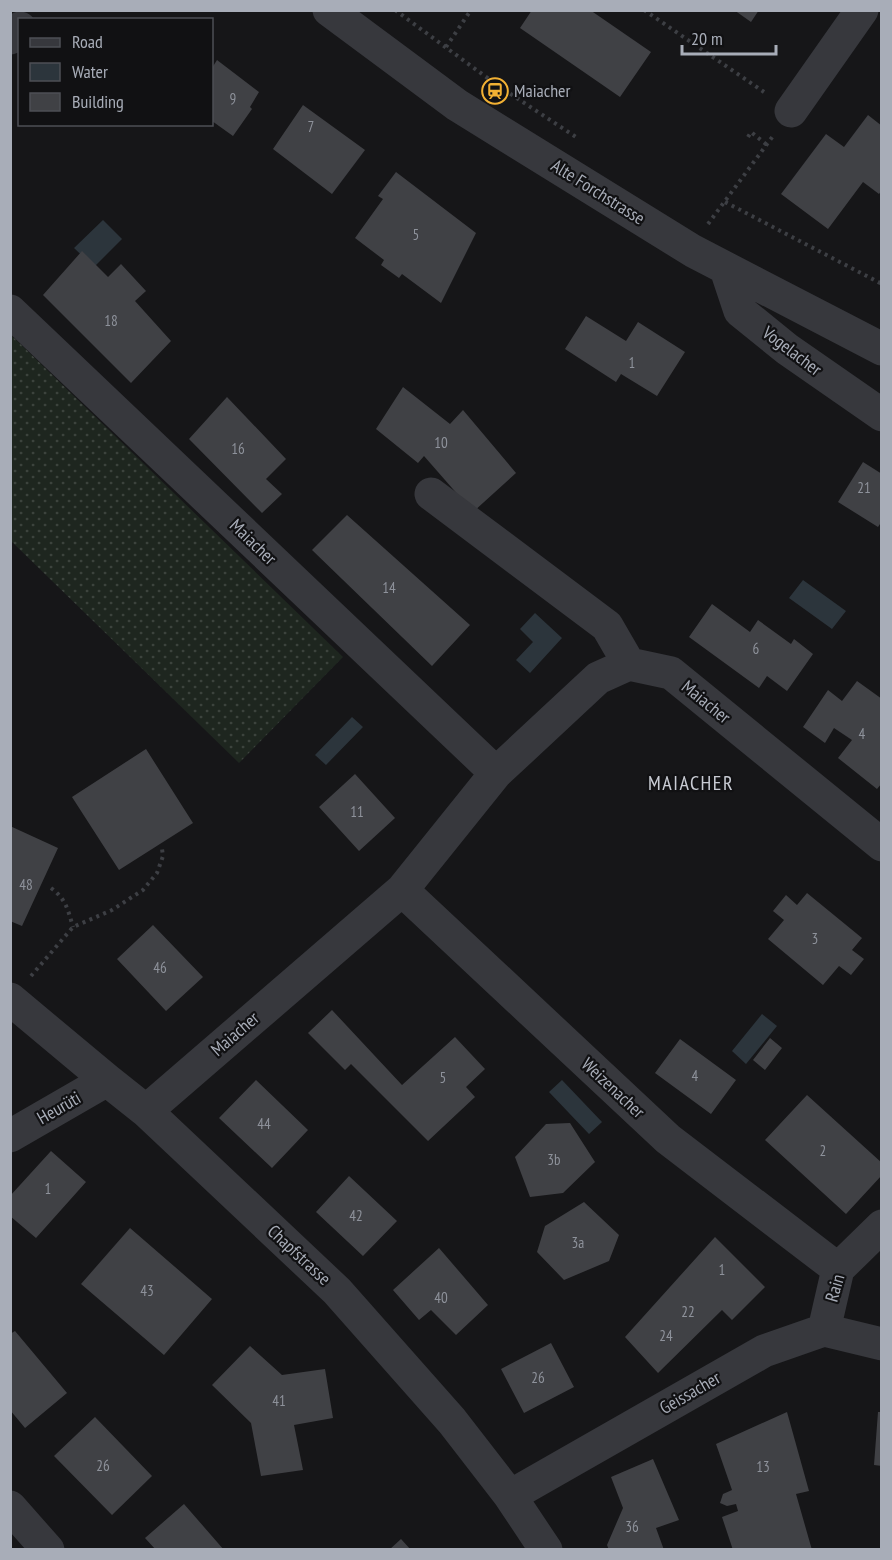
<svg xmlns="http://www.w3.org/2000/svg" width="892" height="1560" font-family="'PT Sans Narrow',sans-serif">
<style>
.grass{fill:url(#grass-dots)}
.water{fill:#2c353c}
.building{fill:#404145}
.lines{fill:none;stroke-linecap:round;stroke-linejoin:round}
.path{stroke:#3d3f44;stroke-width:4;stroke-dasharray:3 4.5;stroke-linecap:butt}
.minor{stroke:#37383d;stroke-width:33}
.labels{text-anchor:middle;stroke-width:4.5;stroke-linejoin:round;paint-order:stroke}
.number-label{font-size:15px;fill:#8e929b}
.poi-label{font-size:18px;fill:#a8adb8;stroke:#111113;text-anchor:start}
.street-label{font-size:18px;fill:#a8adb8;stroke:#111113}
.neighbourhood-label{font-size:20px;letter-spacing:1.5px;fill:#c9ccd4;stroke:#111113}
</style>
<defs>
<pattern id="grass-dots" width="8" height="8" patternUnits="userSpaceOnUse" patternTransform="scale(1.5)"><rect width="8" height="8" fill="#1e261f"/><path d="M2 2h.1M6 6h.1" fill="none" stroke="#3c433d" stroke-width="1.8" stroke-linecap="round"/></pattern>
</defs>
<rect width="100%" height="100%" fill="#161618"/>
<path class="grass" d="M 10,334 L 343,657 L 239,763 L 11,541 Z"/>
<path class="water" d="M 103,220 L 122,239 L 94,267 L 74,248 Z
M 803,580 L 846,611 L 832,629 L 789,598 Z
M 535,613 L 562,638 L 530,673 L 516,660 L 533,642 L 520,629 Z
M 352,717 L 363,727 L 326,765 L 315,755 Z
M 762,1014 L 777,1026 L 746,1064 L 732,1051 Z
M 562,1080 L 602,1122 L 589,1134 L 549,1092 Z"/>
<path class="building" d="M 532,10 L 590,10 L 651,52 L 620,97 L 520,28 Z
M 734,10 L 759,10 L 751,22 Z
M 217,60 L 259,92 L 250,107 L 252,109 L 233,136 L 212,121 L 212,68 Z
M 303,105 L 365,150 L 332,194 L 273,149 Z
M 868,115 L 882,126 L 882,190 L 879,194 L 863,182 L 828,229 L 781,194 L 826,134 L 844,147 Z
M 396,172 L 476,233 L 441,303 L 402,274 L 399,278 L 381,265 L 384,260 L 355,238 L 383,199 L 378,196 Z
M 82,251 L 108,277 L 121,264 L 146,291 L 135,301 L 171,341 L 131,383 L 43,295 Z
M 586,316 L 626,341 L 638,322 L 685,352 L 657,396 L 621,374 L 616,382 L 565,349 Z
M 403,387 L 450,424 L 463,410 L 516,473 L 473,512 L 424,456 L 418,463 L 376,429 Z
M 227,397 L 286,459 L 266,479 L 282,494 L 262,513 L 189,439 Z
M 863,462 L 882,474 L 882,521 L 878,527 L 838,502 Z
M 347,515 L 470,625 L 432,666 L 312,550 Z
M 712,604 L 750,632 L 758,620 L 791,644 L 794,639 L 813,654 L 787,691 L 767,676 L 759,688 L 689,637 Z
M 857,681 L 882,699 L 882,783 L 877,789 L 838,758 L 852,740 L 834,728 L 825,743 L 803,727 L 828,690 L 842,701 Z
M 146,749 L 193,823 L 119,870 L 72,797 Z
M 355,774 L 395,818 L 359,851 L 319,807 Z
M 10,826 L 58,848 L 22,926 L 10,921 Z
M 807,893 L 862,938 L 852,950 L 864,959 L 851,975 L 839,966 L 823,985 L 768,939 L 784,920 L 773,911 L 786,895 L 797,905 Z
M 153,925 L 203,977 L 166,1011 L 117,959 Z
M 332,1010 L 402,1085 L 455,1037 L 485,1069 L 466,1087 L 475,1097 L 428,1141 L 351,1064 L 345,1070 L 308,1033 Z
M 770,1038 L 782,1048 L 765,1070 L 753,1060 Z
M 680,1039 L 736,1080 L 711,1114 L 655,1073 Z
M 256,1080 L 308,1130 L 272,1168 L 219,1118 Z
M 807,1095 L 882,1163 L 882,1175 L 846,1214 L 765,1140 Z
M 570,1123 L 595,1162 L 563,1193 L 530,1197 L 515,1157 L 546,1124 Z
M 51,1151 L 86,1182 L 36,1238 L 10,1216 L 10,1196 Z
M 349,1176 L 397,1221 L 363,1256 L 316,1212 Z
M 584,1202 L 619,1235 L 609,1261 L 564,1280 L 537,1252 L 545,1226 Z
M 130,1228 L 212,1299 L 164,1355 L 81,1284 Z
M 715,1237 L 765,1287 L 732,1320 L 722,1310 L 658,1373 L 625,1337 Z
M 439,1248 L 488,1305 L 456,1335 L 431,1310 L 419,1320 L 393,1290 Z
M 15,1331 L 67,1393 L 25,1428 L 10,1410 L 10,1334 Z
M 551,1343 L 574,1387 L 524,1413 L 501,1369 Z
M 250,1346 L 282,1375 L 325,1369 L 333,1418 L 294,1425 L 303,1470 L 261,1476 L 251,1423 L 212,1385 Z
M 787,1412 L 809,1491 L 796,1494 L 812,1550 L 733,1550 L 722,1517 L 738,1511 L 736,1504 L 727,1506 L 720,1503 L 723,1494 L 732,1490 L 716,1444 Z
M 878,1412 L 882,1412 L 882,1466 L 874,1465 Z
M 95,1417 L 152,1476 L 112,1515 L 54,1456 Z
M 653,1459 L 679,1520 L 656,1528 L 664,1550 L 609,1550 L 607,1545 L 623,1508 L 611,1477 Z
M 184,1504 L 224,1550 L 156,1550 L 145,1538 Z
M 401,1539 L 411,1550 L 389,1550 Z"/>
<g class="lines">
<path class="path" d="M 395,10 L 497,85 L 576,137
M 644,10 L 764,92
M 446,47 L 471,10
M 748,137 L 751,132 L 767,145
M 725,202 L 882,284
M 708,224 L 773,136
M 51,888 C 66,899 68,910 73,927
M 31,976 L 73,927 L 112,910 L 143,890 L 157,873 L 163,856 L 162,849"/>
<path class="minor" d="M 329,10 L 457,105 L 693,251 L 882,349
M 10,38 L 20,28
M 791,111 L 862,10
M 726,269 L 740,311 L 787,349 L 882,415
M 10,311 L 496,773
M 431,494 L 607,626 L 629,664
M 402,890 L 668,1139 L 838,1269
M 10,999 L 107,1080 L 146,1111 L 337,1291 L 452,1421 L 510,1496 L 546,1550
M 146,1111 L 402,890 L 496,773 L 598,678 L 629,664 L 671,673 L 882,845
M 10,1136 L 107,1080
M 824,1330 L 838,1269 L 882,1226
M 510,1496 L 764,1351 L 824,1330 L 882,1344
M 10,1507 L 48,1550"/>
</g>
<defs>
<g id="station-ring" transform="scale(1.35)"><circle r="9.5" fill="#111113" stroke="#f2b134" stroke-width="1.5"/><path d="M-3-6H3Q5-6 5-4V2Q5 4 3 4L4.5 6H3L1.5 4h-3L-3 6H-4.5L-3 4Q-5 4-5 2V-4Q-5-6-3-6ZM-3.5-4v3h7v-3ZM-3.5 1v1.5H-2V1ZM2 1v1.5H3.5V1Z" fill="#f2b134"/></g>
</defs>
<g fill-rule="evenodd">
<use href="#station-ring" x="495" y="91"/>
</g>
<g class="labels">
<g class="number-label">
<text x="233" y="104">9</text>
<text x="311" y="132">7</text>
<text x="416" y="240">5</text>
<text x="111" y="326">18</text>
<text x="632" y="368">1</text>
<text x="441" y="448">10</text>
<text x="238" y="454">16</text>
<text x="864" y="493">21</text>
<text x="389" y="593">14</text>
<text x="756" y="654">6</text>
<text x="862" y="739">4</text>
<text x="357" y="817">11</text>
<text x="26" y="890">48</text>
<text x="815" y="944">3</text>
<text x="160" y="973">46</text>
<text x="695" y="1081">4</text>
<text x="443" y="1083">5</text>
<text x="264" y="1129">44</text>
<text x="823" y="1156">2</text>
<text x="554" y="1165">3b</text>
<text x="48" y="1194">1</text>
<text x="356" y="1221">42</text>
<text x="578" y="1248">3a</text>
<text x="722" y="1275">1</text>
<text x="147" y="1296">43</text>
<text x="441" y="1303">40</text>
<text x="688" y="1317">22</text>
<text x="666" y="1341">24</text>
<text x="538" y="1383">26</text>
<text x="279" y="1406">41</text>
<text x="103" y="1471">26</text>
<text x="763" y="1472">13</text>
<text x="632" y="1532">36</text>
</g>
<g class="poi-label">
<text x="514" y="97">Maiacher</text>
</g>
<g class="street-label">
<text transform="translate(598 192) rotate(32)" y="6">Alte Forchstrasse</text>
<text transform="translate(792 351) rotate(37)" y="6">Vogelacher</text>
<text transform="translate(253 542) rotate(44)" y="6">Maiacher</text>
<text transform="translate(706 702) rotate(39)" y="6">Maiacher</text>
<text transform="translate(235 1034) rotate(-41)" y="6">Maiacher</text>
<text transform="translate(613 1088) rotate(43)" y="6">Weizenacher</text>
<text transform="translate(59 1108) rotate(-30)" y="6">Heurüti</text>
<text transform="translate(299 1255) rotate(43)" y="6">Chapfstrasse</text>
<text transform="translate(835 1288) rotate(-74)" y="6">Rain</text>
<text transform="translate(690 1393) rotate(-30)" y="6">Geissacher</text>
</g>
<g class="neighbourhood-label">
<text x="691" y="790">MAIACHER</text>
</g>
</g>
<rect width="892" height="1560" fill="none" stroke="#a8adb8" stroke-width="24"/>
<rect x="18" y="18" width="195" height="108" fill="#111113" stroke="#4d4f55" stroke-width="1.5"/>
<rect x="30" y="38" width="30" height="9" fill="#37383d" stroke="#4d4f55" stroke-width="1.5"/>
<text x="72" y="48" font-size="18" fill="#a8adb8">Road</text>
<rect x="30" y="63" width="30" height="18" fill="#2c353c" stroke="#4d4f55" stroke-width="1.5"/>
<text x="72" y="78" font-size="18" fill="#a8adb8">Water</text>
<rect x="30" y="93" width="30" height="18" fill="#404145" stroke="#4d4f55" stroke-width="1.5"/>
<text x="72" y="108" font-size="18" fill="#a8adb8">Building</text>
<path d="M682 45v9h94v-9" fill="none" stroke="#a8adb8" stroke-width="3"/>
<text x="691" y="45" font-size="18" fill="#a8adb8" stroke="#111113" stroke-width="4.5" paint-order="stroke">20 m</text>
</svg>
